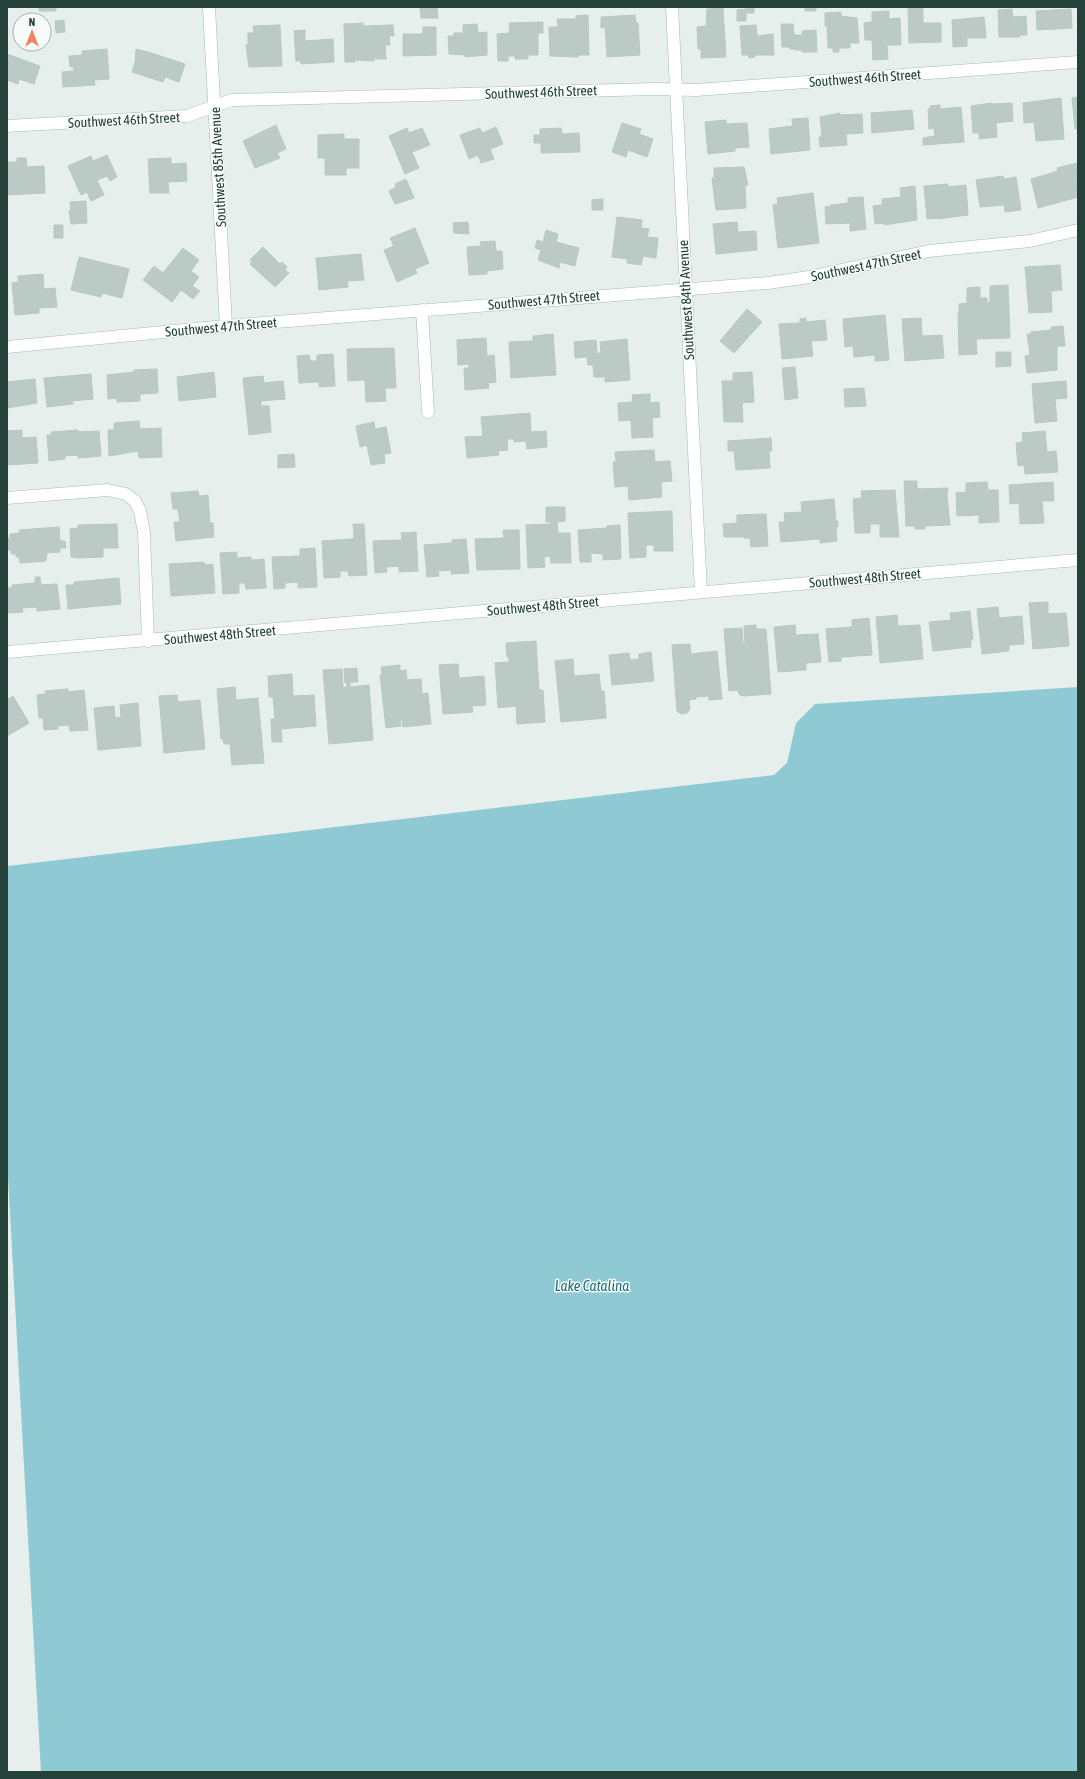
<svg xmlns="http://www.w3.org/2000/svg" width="1085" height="1779" font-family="'Asap Condensed',sans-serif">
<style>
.water{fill:#8ec9d4}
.building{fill:#bbcac4;stroke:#b8c9c2}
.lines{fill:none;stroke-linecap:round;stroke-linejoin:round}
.minor-casing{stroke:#a8b8b2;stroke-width:13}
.minor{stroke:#fff;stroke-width:12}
.labels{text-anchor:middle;stroke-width:3;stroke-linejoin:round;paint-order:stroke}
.street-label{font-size:14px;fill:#24423a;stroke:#f7fbf9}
.water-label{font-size:15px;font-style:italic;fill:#1c6f80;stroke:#f7fbf9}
</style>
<rect width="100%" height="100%" fill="#e6efeb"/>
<path class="water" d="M 1078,687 L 1078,1772 L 41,1772 L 7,1159 L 8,866 L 774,775 L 787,763 L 796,723 L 815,704 Z"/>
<path class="building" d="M 39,7 L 56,7 L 56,11 L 39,11 Z
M 746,7 L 754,7 L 754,13 L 746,13 L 746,21 L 737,21 L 737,10 L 746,9 Z
M 805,7 L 816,7 L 816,11 L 805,11 Z
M 420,8 L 437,8 L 438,18 L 421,18 Z
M 723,8 L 726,57 L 701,58 L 701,49 L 698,49 L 697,27 L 706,26 L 707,9 Z
M 908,8 L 923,8 L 923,23 L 941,23 L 941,42 L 909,43 Z
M 1012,9 L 1013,17 L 1026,16 L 1027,35 L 1020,35 L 1020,37 L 999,37 L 998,10 Z
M 1071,9 L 1072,28 L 1037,30 L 1036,11 Z
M 889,11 L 889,19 L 900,18 L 901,45 L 887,45 L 888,59 L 873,60 L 872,40 L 865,40 L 864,23 L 872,22 L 872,12 Z
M 841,12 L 841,16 L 857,18 L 859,43 L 850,43 L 850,48 L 839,48 L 839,52 L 833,52 L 833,48 L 828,48 L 827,26 L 825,26 L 825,13 Z
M 588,15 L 589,55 L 578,55 L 578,57 L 550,56 L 549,27 L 558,27 L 557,19 L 576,19 L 576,16 Z
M 635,15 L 636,23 L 638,23 L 640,55 L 607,57 L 605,27 L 601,28 L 601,17 Z
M 984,17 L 986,38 L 967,38 L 967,46 L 953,47 L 952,20 Z
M 64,20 L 65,32 L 56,33 L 55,21 Z
M 543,22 L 543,33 L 538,33 L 538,55 L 528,55 L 528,59 L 515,59 L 515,56 L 508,56 L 508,61 L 498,61 L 497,34 L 510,33 L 509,23 Z
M 363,23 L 363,26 L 393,25 L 394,36 L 389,36 L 390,45 L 385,45 L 386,59 L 373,59 L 374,61 L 355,60 L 355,62 L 345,62 L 344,24 Z
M 477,24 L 478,33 L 487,32 L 487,55 L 465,57 L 465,55 L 449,54 L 448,36 L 454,36 L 454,33 L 463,33 L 463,25 Z
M 781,24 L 793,24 L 794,35 L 802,35 L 802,31 L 816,30 L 817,52 L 802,52 L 802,50 L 795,50 L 795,49 L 790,49 L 790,47 L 782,47 Z
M 280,25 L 282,66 L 249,67 L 246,45 L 248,45 L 248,33 L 254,33 L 253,26 Z
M 756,25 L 757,36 L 773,34 L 774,55 L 755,55 L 755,57 L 749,58 L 749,55 L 742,55 L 740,26 Z
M 423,27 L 436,27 L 436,55 L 403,56 L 403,34 L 423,34 Z
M 305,30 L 305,41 L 333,39 L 334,62 L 301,64 L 301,61 L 296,61 L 294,31 Z
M 107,49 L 109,79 L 94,80 L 95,85 L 63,87 L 62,72 L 74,71 L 73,66 L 70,67 L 69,56 L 82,55 L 82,51 Z
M 136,49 L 148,52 L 185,64 L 179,82 L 165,77 L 163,82 L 132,72 L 135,62 Z
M 7,54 L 40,66 L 34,84 L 19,79 L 18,84 L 7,80 Z
M 1078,97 L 1078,129 L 1075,129 L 1072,98 Z
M 1061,98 L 1064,139 L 1036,141 L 1034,122 L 1024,123 L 1023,103 Z
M 991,103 L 991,104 L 1012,103 L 1013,121 L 996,123 L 997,137 L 979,139 L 979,133 L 973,133 L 971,106 Z
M 940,105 L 940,109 L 961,107 L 964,142 L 923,145 L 923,138 L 935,136 L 934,128 L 929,129 L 928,109 L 930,109 L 930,106 Z
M 912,110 L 914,129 L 872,133 L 871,113 Z
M 840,113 L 840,115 L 862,114 L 863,133 L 846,134 L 847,145 L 820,147 L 819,137 L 822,137 L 820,117 Z
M 808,118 L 810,150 L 771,154 L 769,129 L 793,126 L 792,119 Z
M 726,120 L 726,124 L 747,123 L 749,147 L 735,148 L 735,151 L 708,154 L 705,122 Z
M 622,123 L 641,129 L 639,134 L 653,139 L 647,157 L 628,150 L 626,157 L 612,152 Z
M 276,125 L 286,149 L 277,153 L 280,158 L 255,168 L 243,141 Z
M 496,127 L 503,144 L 490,149 L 494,159 L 481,163 L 478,155 L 469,159 L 460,135 L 480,128 L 482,133 Z
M 407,128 L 409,133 L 422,128 L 430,145 L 412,152 L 419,168 L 405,174 L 389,136 Z
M 561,128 L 562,134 L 579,133 L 580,152 L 541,153 L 541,143 L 534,143 L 534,135 L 540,135 L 540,129 Z
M 344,134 L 344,139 L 359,139 L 359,168 L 346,168 L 346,175 L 325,175 L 325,158 L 318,158 L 318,135 Z
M 107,155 L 117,177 L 110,181 L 107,176 L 97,180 L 104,195 L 91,201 L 87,192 L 81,195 L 68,166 L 91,156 L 93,161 Z
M 17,158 L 26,158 L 27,167 L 44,166 L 45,193 L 7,195 L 7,162 L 17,162 Z
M 171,158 L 171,164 L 186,163 L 187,181 L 168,182 L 169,193 L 150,193 L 148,159 Z
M 1077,163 L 1078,181 L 1076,181 L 1078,197 L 1038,208 L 1031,179 L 1058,171 L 1057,168 Z
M 744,167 L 748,185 L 745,185 L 746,208 L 716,210 L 712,178 L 714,178 L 714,168 Z
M 1003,176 L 1004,179 L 1016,177 L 1021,210 L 1005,212 L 1004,205 L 980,207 L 976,180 Z
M 406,179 L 414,198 L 395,204 L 389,191 L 396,187 L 395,184 Z
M 948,184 L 948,187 L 966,185 L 968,215 L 938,219 L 938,218 L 927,219 L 924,186 Z
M 915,186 L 917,220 L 884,225 L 884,223 L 875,224 L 873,206 L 882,205 L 882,199 L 901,197 L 900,188 Z
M 813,193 L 819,243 L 778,248 L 773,205 L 778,204 L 777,198 Z
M 863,197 L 866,229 L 850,231 L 850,223 L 826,224 L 825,207 L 831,206 L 831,205 L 848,203 L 848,198 Z
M 603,199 L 603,210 L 592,210 L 592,200 Z
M 86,201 L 87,223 L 71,224 L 69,211 L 71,210 L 70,202 Z
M 617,217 L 642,220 L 641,228 L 649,229 L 647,237 L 658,238 L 656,258 L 643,256 L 641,265 L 627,263 L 627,259 L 612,257 Z
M 468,222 L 469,234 L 454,233 L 453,223 Z
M 737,222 L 738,232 L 756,231 L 757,250 L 716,254 L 713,224 Z
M 54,225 L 63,225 L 63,238 L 54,238 Z
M 415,228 L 429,263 L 415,269 L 417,273 L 397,282 L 384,250 L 394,246 L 390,238 Z
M 546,230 L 558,234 L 556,242 L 579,248 L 575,266 L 560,262 L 559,268 L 538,260 L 541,250 L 535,248 L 537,240 L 543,242 Z
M 495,241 L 496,251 L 502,251 L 503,269 L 487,271 L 487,274 L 469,275 L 467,247 L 481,246 L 480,242 Z
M 263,247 L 280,264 L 282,262 L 287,267 L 285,270 L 289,273 L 275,287 L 250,264 L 252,262 L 250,260 Z
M 183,248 L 199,260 L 191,271 L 199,277 L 192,286 L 200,291 L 193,299 L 181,290 L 172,302 L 143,280 L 154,266 L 163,273 Z
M 361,254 L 364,280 L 347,281 L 348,287 L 319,290 L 316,258 Z
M 79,257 L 129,269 L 122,298 L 102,293 L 101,297 L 71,290 Z
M 1060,265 L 1062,290 L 1051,291 L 1052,312 L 1029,313 L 1025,267 Z
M 43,274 L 44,289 L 55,288 L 57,307 L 39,308 L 39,313 L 15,315 L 12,283 L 18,282 L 18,276 Z
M 1008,285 L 1010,338 L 976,339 L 977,354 L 959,355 L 958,313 L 959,313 L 959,304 L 967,303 L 967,288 L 980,287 L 980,298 L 987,298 L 987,303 L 990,302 L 990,286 Z
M 747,309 L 762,322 L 734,353 L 720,341 Z
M 885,315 L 889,360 L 875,361 L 875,355 L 854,357 L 853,346 L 845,347 L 843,319 Z
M 806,318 L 806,322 L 825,320 L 827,340 L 811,341 L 813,356 L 782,359 L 779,324 L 800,323 L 800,319 Z
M 921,318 L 922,336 L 942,335 L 944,358 L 905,361 L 902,319 Z
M 1063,326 L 1065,346 L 1057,346 L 1057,370 L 1027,373 L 1025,356 L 1030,355 L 1027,334 L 1031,334 L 1031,332 L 1051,330 L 1051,327 Z
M 553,334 L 556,375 L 511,378 L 509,342 L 533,341 L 533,336 Z
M 486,338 L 487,356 L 494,355 L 496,382 L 488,383 L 489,388 L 465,390 L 464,368 L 469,368 L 469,364 L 458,365 L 457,340 Z
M 627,339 L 630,380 L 605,382 L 605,377 L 594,377 L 593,365 L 588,365 L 587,357 L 575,358 L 574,342 L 596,340 L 597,353 L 601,353 L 600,342 Z
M 394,348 L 396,388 L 385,388 L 386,401 L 366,402 L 365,380 L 348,381 L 347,349 Z
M 996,352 L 1011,352 L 1011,366 L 996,367 Z
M 333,354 L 335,386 L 319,387 L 319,382 L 299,383 L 297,356 L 309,355 L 310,361 L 317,361 L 317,355 Z
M 795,367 L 798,398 L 785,400 L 782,368 Z
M 157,369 L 158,393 L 140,394 L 140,401 L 117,402 L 117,398 L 108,399 L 107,375 L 134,372 L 134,370 Z
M 214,372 L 216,397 L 179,401 L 177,377 Z
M 752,372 L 754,402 L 742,403 L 743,422 L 724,422 L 722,381 L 733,381 L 733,373 Z
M 91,374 L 93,399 L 72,401 L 73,404 L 47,407 L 44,378 Z
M 263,376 L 264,383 L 283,381 L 285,399 L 261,401 L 261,406 L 269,406 L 271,432 L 249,435 L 243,378 Z
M 35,379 L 37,403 L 7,408 L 7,382 Z
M 1066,381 L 1067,398 L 1055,399 L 1057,421 L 1035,423 L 1032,384 Z
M 864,388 L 866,406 L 845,407 L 844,389 Z
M 650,394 L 650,403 L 659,402 L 660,417 L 652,418 L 653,437 L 632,438 L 631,420 L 619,421 L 618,403 L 633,402 L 632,395 Z
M 530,413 L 531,432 L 546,431 L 547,447 L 527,449 L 526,441 L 514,442 L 514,439 L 507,439 L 508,450 L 498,451 L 499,455 L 467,458 L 465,437 L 483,436 L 481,417 Z
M 139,421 L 140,429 L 161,428 L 162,457 L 139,458 L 138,451 L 109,456 L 108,430 L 114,430 L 114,423 Z
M 374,422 L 375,429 L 386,427 L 391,453 L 384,454 L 385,463 L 371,465 L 367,445 L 360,447 L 356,426 Z
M 22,430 L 22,438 L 36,437 L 38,463 L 7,465 L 7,431 Z
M 78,430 L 78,432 L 99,431 L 101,456 L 78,458 L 78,455 L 65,456 L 65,459 L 49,461 L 47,435 L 52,435 L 51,432 Z
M 1045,431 L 1047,452 L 1056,451 L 1058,472 L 1025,474 L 1024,465 L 1018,466 L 1016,443 L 1023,442 L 1022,433 Z
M 771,438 L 772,451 L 769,451 L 770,468 L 736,470 L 734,451 L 728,451 L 728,441 Z
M 654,450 L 655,462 L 670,461 L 672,481 L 661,482 L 662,497 L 629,500 L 628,486 L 615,487 L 613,462 L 616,462 L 615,452 Z
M 294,454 L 295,467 L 278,468 L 278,455 Z
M 904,481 L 917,481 L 917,489 L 948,488 L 947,495 L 950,525 L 925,526 L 925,529 L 915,529 L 915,526 L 906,526 Z
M 987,482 L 988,490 L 998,490 L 999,522 L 979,523 L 979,515 L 957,516 L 956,493 L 966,492 L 966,483 Z
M 1053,482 L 1054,501 L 1042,501 L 1044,523 L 1020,524 L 1019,503 L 1010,504 L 1009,485 Z
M 895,490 L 899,537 L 880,537 L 880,524 L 870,524 L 870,533 L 855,533 L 853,499 L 862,498 L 861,491 Z
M 198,491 L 199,496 L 208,495 L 210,523 L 213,523 L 214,537 L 176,541 L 174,522 L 180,522 L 178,509 L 173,509 L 171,493 Z
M 834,499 L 836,521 L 838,521 L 838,527 L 836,527 L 837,541 L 820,543 L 820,539 L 781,542 L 779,522 L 785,522 L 784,513 L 802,512 L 801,502 Z
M 546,507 L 565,507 L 565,521 L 557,522 L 558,533 L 570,533 L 571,563 L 551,563 L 550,556 L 544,557 L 545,567 L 528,568 L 526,525 L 551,524 L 551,522 L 546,522 Z
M 672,511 L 673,551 L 654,551 L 654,545 L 646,545 L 646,557 L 630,558 L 628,513 Z
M 766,514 L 768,546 L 751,547 L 750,538 L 744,538 L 744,537 L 724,537 L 723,524 L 737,523 L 737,515 Z
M 117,524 L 118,548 L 103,548 L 103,557 L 78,558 L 71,557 L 70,529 L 78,528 L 78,525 Z
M 353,524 L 364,524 L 367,575 L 349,576 L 348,571 L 340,571 L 340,577 L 324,578 L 322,541 L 352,539 L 354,537 Z
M 620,525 L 621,559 L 603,560 L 603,554 L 591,553 L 591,562 L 580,562 L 578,530 L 607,528 L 607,526 Z
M 59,527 L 60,541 L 65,541 L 66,548 L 60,548 L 60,552 L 47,553 L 46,561 L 20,563 L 19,557 L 16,557 L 16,554 L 11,554 L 11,550 L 7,550 L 7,538 L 10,538 L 10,534 L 20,533 L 19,530 Z
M 503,530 L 519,530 L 520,569 L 477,570 L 475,539 L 504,538 Z
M 416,532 L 418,571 L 399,572 L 399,566 L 386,567 L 387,572 L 375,573 L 373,541 L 402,540 L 401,533 Z
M 466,539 L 469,573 L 451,574 L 451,570 L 438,571 L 439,576 L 427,577 L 424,545 L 452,543 L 452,540 Z
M 315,548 L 317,587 L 298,588 L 298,582 L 285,583 L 285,588 L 274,589 L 272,557 L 300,556 L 300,549 Z
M 237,552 L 237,558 L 251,557 L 251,560 L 264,559 L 266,588 L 246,589 L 245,583 L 239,583 L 239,593 L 223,594 L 220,553 Z
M 204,562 L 205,565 L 213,564 L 215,593 L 171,596 L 169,564 Z
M 35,577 L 40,577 L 41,585 L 57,584 L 60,609 L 37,611 L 37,607 L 22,608 L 23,612 L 7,613 L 7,588 L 12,588 L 12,585 L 35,583 Z
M 119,578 L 121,604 L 68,609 L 66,585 L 74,585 L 74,582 Z
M 1048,602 L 1048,614 L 1066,613 L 1069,646 L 1033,649 L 1029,603 Z
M 998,607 L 999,618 L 1022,616 L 1024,644 L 1009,645 L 1009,651 L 982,654 L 977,609 Z
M 970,611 L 973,639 L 971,639 L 971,647 L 933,651 L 929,622 L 951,620 L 950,613 Z
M 897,615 L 898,626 L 920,625 L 923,659 L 880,663 L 876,617 Z
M 869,618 L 872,655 L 841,657 L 841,661 L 829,662 L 826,629 L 852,627 L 852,620 Z
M 756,625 L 756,629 L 766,629 L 771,694 L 744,696 L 740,695 L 737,690 L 729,691 L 724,629 L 742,628 L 743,643 L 745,643 L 744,626 Z
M 795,625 L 796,635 L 818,634 L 821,662 L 806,663 L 806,670 L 778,672 L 774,627 Z
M 536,641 L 539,690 L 543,690 L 545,722 L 517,724 L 516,706 L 498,708 L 495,663 L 509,662 L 509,657 L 507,657 L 506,643 Z
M 690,644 L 691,654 L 717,651 L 722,699 L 709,700 L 709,696 L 696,697 L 696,699 L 689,700 L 690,709 L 687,713 L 681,714 L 677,711 L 672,645 Z
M 651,652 L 654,681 L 612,685 L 609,655 L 629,653 L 630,660 L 639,659 L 639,654 Z
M 573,659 L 574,676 L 599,674 L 601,691 L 604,691 L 606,718 L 561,722 L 555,661 Z
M 458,664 L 459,678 L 484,676 L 486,705 L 472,706 L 473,712 L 443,714 L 439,665 Z
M 400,665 L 400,671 L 406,670 L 407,680 L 421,679 L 422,694 L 428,693 L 431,724 L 403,727 L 402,720 L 400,720 L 401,726 L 386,728 L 380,675 L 382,675 L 381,667 Z
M 357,668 L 358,682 L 350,682 L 350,687 L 369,685 L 373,740 L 329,744 L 323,670 L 342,669 L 343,687 L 347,687 L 347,683 L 345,683 L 344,669 Z
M 292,674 L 293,696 L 314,695 L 316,726 L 281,729 L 282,742 L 272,742 L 271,719 L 275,719 L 273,697 L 269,697 L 268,676 Z
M 235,687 L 236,700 L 258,698 L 264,763 L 232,765 L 230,744 L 224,744 L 223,739 L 221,739 L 217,689 Z
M 68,689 L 68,692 L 84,690 L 88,730 L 70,731 L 69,725 L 58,726 L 58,729 L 44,730 L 43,718 L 39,718 L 37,695 L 46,694 L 45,691 Z
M 177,695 L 178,702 L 200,700 L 205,749 L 164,753 L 159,696 Z
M 13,696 L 29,723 L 7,736 L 7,700 Z
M 138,703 L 141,746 L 98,750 L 94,708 L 114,706 L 115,718 L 121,717 L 120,705 Z"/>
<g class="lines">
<g class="minor-casing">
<path id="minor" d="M 209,7 L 226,326
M 672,7 L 701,592
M 7,126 L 187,116 L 232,100 L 655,89 L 696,90 L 1078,62
M 422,310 L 428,412
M 7,347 L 226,326 L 768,283 L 809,277 L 929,251 L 1030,241 L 1078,230
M 7,498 L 108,490 L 126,494 L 135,501 L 140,511 L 144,533 L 148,641
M 7,652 L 1078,560"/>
</g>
<use href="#minor" class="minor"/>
</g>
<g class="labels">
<g class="street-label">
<text transform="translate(865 78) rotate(-4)" y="5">Southwest 46th Street</text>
<text transform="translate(541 92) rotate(-2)" y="5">Southwest 46th Street</text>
<text transform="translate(124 120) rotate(-3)" y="5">Southwest 46th Street</text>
<text transform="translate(218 167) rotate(-93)" y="5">Southwest 85th Avenue</text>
<text transform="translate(866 265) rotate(-12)" y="5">Southwest 47th Street</text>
<text transform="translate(544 300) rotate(-5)" y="5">Southwest 47th Street</text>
<text transform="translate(686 300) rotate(-93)" y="5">Southwest 84th Avenue</text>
<text transform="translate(221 327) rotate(-5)" y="5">Southwest 47th Street</text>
<text transform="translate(865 578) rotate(-5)" y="5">Southwest 48th Street</text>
<text transform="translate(543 606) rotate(-5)" y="5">Southwest 48th Street</text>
<text transform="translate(220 635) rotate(-5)" y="5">Southwest 48th Street</text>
</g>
<g class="water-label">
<text x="592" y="1291">Lake Catalina</text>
</g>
</g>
<rect width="1085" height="1779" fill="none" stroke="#24423a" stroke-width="16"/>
<g transform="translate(32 32)"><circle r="19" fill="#f7fbf9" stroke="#a3b1ad"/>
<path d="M0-3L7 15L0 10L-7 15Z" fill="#f4845f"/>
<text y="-6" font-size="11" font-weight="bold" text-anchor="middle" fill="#24423a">N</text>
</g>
</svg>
